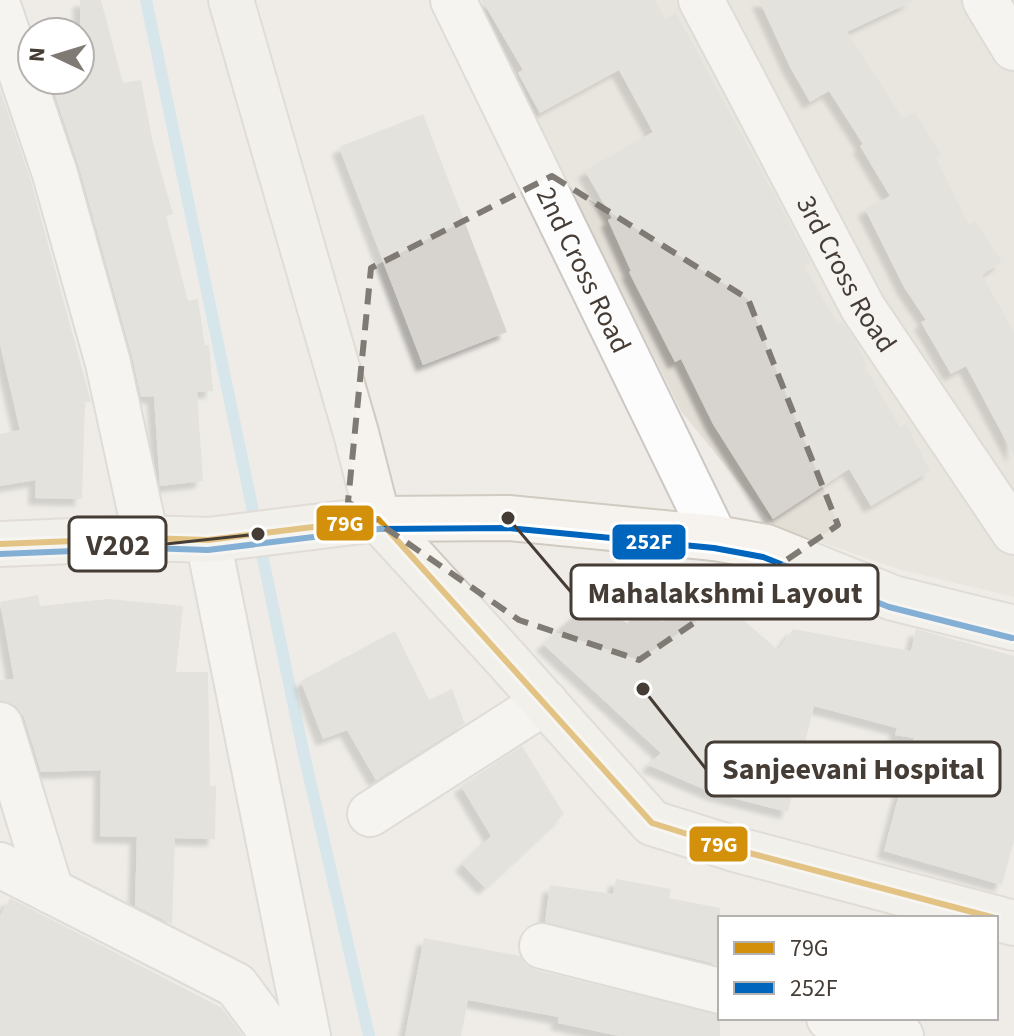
<svg xmlns="http://www.w3.org/2000/svg" width="1014" height="1036" font-family="'Source Sans 3',sans-serif">
<style>
.residential{fill:#e3ded6}
.lines{fill:none;stroke-linecap:round;stroke-linejoin:round}
.stream{stroke:#b9dded;stroke-width:12}
.building{fill:#d7d4cf;filter:url(#shadow)}
.street-casing{stroke:#ccc8c4;stroke-width:48}
.secondary-casing{stroke:#d0cac1;stroke-width:48}
.street{stroke:#fdfcfc;stroke-width:44}
.secondary{stroke:#f6f3ee;stroke-width:44}
.bus-1-casing{stroke:#fff;stroke-width:12}
.bus-2-casing{stroke:#fff;stroke-width:12}
.bus-1{stroke:#d3910b;stroke-width:6}
.bus-2{stroke:#0065bd;stroke-width:6}
.marked{fill:none;stroke:#807a74;stroke-width:6;stroke-dasharray:16 10;stroke-linejoin:round}
.labels{text-anchor:middle;stroke-width:7;stroke-linejoin:round;paint-order:stroke}
.street-label{font-size:28px;fill:#453d35;stroke:#fff}
.leader{fill:none;stroke:#453d35;stroke-width:3}
.callout-dot{fill:#453d35;stroke:#fff;stroke-width:3}
.callout{fill:#fff;stroke:#453d35;stroke-width:3}
.callout-label{font-size:30px;text-anchor:middle;font-weight:bold;fill:#453d35}
.line-badge{stroke:#fff;stroke-width:3}
.badge-label{font-size:22px;text-anchor:middle;font-weight:bold;fill:#fff}
</style>
<defs>
<filter id="shadow"><feDropShadow dx="-7" dy="7" stdDeviation="2" flood-color="#0004"/></filter>
</defs>
<rect width="100%" height="100%" fill="#efece8"/>
<path class="residential" d="M 476,0 L 1014,0 L 1014,597 L 901,570 L 774,526 L 681,411 Z"/>
<g class="lines">
<path class="stream" d="M 146,0 L 303,750 L 369,1036"/>
</g>
<path class="building" d="M 80,0 L 101,0 L 123,83 L 141,80 L 153,143 L 173,214 L 166,216 L 188,301 L 198,299 L 205,346 L 209,345 L 213,391 L 197,392 L 203,481 L 160,486 L 154,396 L 141,397 L 132,356 L 79,167 L 50,80 L 80,80 Z
M 482,0 L 655,0 L 665,19 L 676,13 L 811,263 L 804,266 L 838,324 L 842,322 L 854,339 L 867,365 L 864,366 L 900,427 L 906,424 L 930,471 L 871,506 L 849,469 L 773,519 L 713,424 L 681,359 L 675,362 L 629,272 L 631,271 L 608,220 L 612,218 L 585,171 L 653,132 L 619,70 L 540,113 L 518,73 L 523,70 Z
M 759,0 L 915,0 L 847,32 L 903,119 L 915,112 L 941,155 L 936,158 L 969,225 L 975,221 L 1002,262 L 982,275 L 1014,332 L 1014,456 L 966,366 L 951,374 L 921,322 L 926,320 L 904,287 L 865,209 L 890,196 L 860,146 L 863,144 L 829,91 L 810,102 L 790,67 Z
M 0,89 L 31,181 L 91,402 L 85,402 L 82,499 L 35,498 L 36,480 L 0,486 L 0,434 L 20,430 L 0,344 Z
M 423,114 L 507,332 L 423,365 L 339,147 Z
M 705,587 L 778,650 L 793,629 L 911,651 L 916,629 L 1014,656 L 1014,841 L 1002,885 L 884,851 L 914,738 L 895,735 L 897,728 L 814,706 L 788,812 L 713,793 L 648,765 L 661,753 L 543,644 L 590,603 L 629,624 L 646,606 L 662,622 Z
M 38,595 L 40,606 L 108,599 L 183,606 L 176,672 L 208,672 L 210,786 L 216,786 L 215,839 L 175,838 L 172,924 L 135,906 L 137,837 L 100,836 L 101,770 L 41,772 L 24,717 L 16,706 L 0,701 L 0,680 L 14,679 L 0,602 Z
M 395,631 L 429,700 L 452,689 L 465,724 L 376,780 L 347,730 L 323,739 L 301,681 Z
M 522,746 L 564,814 L 485,888 L 462,864 L 491,836 L 461,786 Z
M 616,879 L 671,889 L 669,898 L 720,908 L 720,965 L 545,922 L 550,885 L 613,894 Z
M 10,898 L 222,1008 L 243,1036 L 0,1036 L 0,916 Z
M 424,938 L 520,956 L 525,964 L 536,970 L 720,1015 L 720,1036 L 619,1036 L 558,1023 L 559,1017 L 468,1000 L 461,1036 L 405,1036 Z"/>
<g class="lines">
<g class="street-casing">
<g id="street">
<path id="s1" d="M 453,0 L 715,538"/>
<path id="s2" d="M 701,0 L 863,308 L 1014,532"/>
<path d="M 985,0 L 1014,48"/>
<path d="M 0,11 L 55,174 L 108,363 L 146,538"/>
<path d="M 208,540 L 308,1036"/>
<path d="M 0,725 L 51,891"/>
<path d="M 370,814 L 545,702"/>
<path d="M 0,865 L 236,985 L 274,1036"/>
<path d="M 542,946 L 720,991"/>
<path d="M 829,1018 L 901,1036"/>
</g>
</g>
<g class="secondary-casing">
<path id="secondary" d="M 231,0 L 356,433 L 378,519 L 507,660 L 652,823 L 738,850 L 1014,923
M 0,544 L 146,538 L 208,540 L 378,519 L 508,518 L 715,538 L 766,547 L 893,598 L 1014,628"/>
</g>
<use href="#street" class="street"/>
<use href="#secondary" class="secondary"/>
<g class="bus-1-casing">
<path id="bus-1" d="M 0,544 L 146,538 L 208,540 L 378,519 L 652,823 L 738,850 L 995,918"/>
</g>
<g class="bus-2-casing">
<path id="bus-2" d="M 0,554 L 146,548 L 208,550 L 379,529 L 508,528 L 714,548 L 763,557 L 889,607 L 1012,638"/>
</g>
<use href="#bus-1" class="bus-1"/>
<use href="#bus-2" class="bus-2"/>
</g>
<path d="M0 0H1014V1036H0ZM 552,176 L 748,299 L 838,525 L 639,660 L 519,620 L 348,502 L 371,268 Z" fill="#efece8" fill-opacity=".55" fill-rule="evenodd"/>
<path class="marked" d="M 552,176 L 748,299 L 838,525 L 639,660 L 519,620 L 348,502 L 371,268 Z"/>
<g class="labels">
<g class="street-label">
<text dy="10" stroke="none"><textPath href="#s1" startOffset="300">2nd Cross Road</textPath></text>
<text dy="10" stroke="none"><textPath href="#s2" startOffset="310">3rd Cross Road</textPath></text>
</g>
</g>
<path class="leader" d="M258 534L166 544M508 518L571 592M643 689L706 769"/>
<g class="callout-dot">
<circle cx="258" cy="534" r="8"/>
<circle cx="508" cy="518" r="8"/>
<circle cx="643" cy="689" r="8"/>
</g>
<g class="callout">
<rect x="69" y="517" width="97" height="54" rx="8"/>
<rect x="571" y="565" width="307" height="54" rx="8"/>
<rect x="706" y="742" width="294" height="54" rx="8"/>
</g>
<g class="callout-label">
<text x="118" y="555">V202</text>
<text x="725" y="603">Mahalakshmi Layout</text>
<text x="853" y="779">Sanjeevani Hospital</text>
</g>
<g class="line-badge">
<rect x="315" y="504" width="60" height="38" rx="8" fill="#d3910b"/>
<rect x="611" y="523" width="76" height="38" rx="8" fill="#0065bd"/>
<rect x="688" y="825" width="61" height="38" rx="8" fill="#d3910b"/>
</g>
<g class="badge-label">
<text x="345" y="531">79G</text>
<text x="649" y="549">252F</text>
<text x="719" y="852">79G</text>
</g>
<rect x="718" y="916" width="280" height="104" fill="#ffffff" stroke="#b5b1ae" stroke-width="2"/>
<rect x="734" y="942" width="40" height="12" fill="#d3910b" stroke="#b5b1ae" stroke-width="2"/>
<text x="790" y="956" font-size="24" fill="#453d35">79G</text>
<rect x="734" y="982" width="40" height="12" fill="#0065bd" stroke="#b5b1ae" stroke-width="2"/>
<text x="790" y="996" font-size="24" fill="#453d35">252F</text>
<g transform="translate(56 56) rotate(274)"><circle r="38" fill="#ffffff" stroke="#b5b1ae" stroke-width="2"/>
<path d="M0-6L14 30L0 20L-14 30Z" fill="#807a74"/>
<text y="-12" font-size="22" font-weight="bold" text-anchor="middle" fill="#453d35">N</text>
</g>
</svg>
